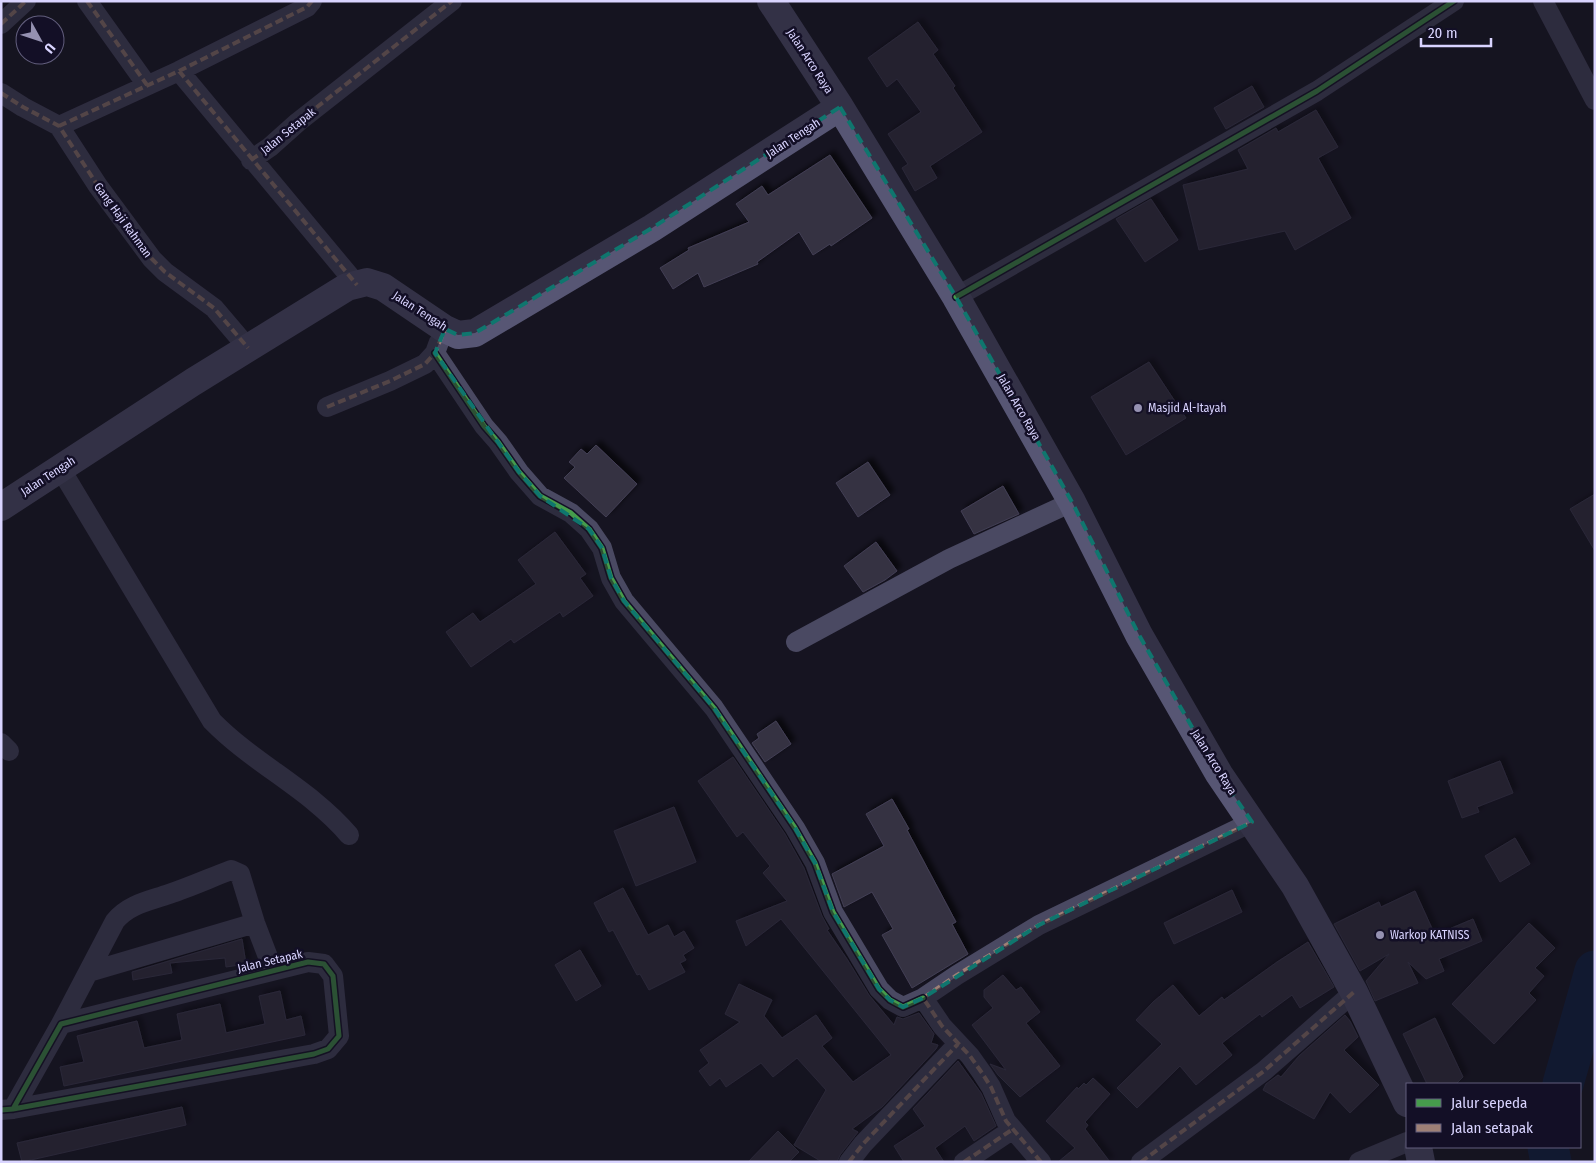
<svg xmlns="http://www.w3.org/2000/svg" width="1596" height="1163" font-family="'Fira Sans Condensed',sans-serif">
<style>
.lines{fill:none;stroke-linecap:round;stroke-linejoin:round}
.river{stroke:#0d2144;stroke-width:41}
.building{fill:#343243;stroke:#433f54;filter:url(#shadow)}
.minor{stroke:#4a4962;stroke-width:20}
.secondary{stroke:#575674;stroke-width:28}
.quiet{stroke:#9e8076;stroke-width:4;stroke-dasharray:8 4;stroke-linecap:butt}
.cycleway-casing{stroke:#130f26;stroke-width:8}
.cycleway{stroke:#469c4c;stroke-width:5}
.marked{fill:none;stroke:#0f766e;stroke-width:4;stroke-dasharray:10 6;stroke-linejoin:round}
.poi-dot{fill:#9591b1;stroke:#130f26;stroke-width:2}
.labels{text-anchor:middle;stroke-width:5;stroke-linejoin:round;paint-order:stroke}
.street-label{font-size:12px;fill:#d9d4ff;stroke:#130f26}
.poi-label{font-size:12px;fill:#d9d4ff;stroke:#130f26;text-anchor:start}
</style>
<defs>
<filter id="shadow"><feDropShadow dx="4.5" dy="-4.5" stdDeviation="2.5" flood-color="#0009"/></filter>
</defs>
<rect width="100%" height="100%" fill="#161421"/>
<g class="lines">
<path class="river" d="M 1563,1084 L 1595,971
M 1548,1147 L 1551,1162"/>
</g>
<path class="building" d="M 918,22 L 938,50 L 933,54 L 955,86 L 953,88 L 982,132 L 930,166 L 937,178 L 915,191 L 902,168 L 908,164 L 888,134 L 921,112 L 897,79 L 887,87 L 868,58 Z
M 1252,86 L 1264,107 L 1226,129 L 1214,108 Z
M 1316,110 L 1338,147 L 1318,158 L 1351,218 L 1295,250 L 1285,231 L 1199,250 L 1183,185 L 1248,169 L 1238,150 L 1276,128 L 1278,132 Z
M 830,155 L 872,218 L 831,246 L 830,244 L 813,255 L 799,232 L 757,262 L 758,264 L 704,287 L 698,273 L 673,289 L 660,268 L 689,250 L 688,248 L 749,222 L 736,204 L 762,186 L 768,195 Z
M 1151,199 L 1178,240 L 1145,262 L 1116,219 Z
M 1149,362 L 1186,418 L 1126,455 L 1091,397 Z
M 596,445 L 637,484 L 606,517 L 564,478 L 575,467 L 569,462 L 581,449 L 587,454 Z
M 868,462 L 890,495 L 858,517 L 836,483 Z
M 1003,486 L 1019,514 L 974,534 L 961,511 Z
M 1595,494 L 1595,551 L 1570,509 Z
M 555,532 L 586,574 L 580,578 L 593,596 L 563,617 L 560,612 L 514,643 L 511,639 L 471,667 L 446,632 L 473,613 L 480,622 L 536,584 L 518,560 Z
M 876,542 L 897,571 L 885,580 L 863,592 L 844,566 Z
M 776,721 L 791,744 L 765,762 L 752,743 L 759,738 L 757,734 Z
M 733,757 L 785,834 L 804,868 L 822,916 L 829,929 L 827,930 L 847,959 L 869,995 L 894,1025 L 897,1017 L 903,1019 L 919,1013 L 934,1034 L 931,1043 L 938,1045 L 936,1049 L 882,1107 L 852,1129 L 858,1132 L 840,1155 L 837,1162 L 822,1162 L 794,1145 L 826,1090 L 797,1058 L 773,1077 L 761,1063 L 726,1087 L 720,1078 L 710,1086 L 699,1071 L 709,1063 L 700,1050 L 740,1022 L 725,1014 L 739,984 L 772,1000 L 764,1016 L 782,1038 L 816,1015 L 832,1038 L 822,1046 L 853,1082 L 891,1055 L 781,919 L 746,946 L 736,921 L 787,901 L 763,873 L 770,866 L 743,832 L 737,837 L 698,781 Z
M 1500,761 L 1513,793 L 1477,807 L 1479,812 L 1462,818 L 1448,781 Z
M 892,799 L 909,829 L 907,830 L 956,922 L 952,924 L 968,954 L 912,988 L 882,935 L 893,929 L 872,892 L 844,907 L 832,874 L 884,846 L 866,814 Z
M 674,807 L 696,862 L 636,886 L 614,831 Z
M 1515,838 L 1530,864 L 1500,882 L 1485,856 Z
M 623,888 L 648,935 L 668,925 L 674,937 L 684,931 L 694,948 L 683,955 L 686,960 L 680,963 L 685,972 L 649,990 L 640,974 L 637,975 L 613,930 L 609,932 L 594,903 Z
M 1232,890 L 1242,912 L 1174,944 L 1164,923 Z
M 1415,891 L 1435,935 L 1473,919 L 1482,941 L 1439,959 L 1444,971 L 1426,979 L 1408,962 L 1418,983 L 1375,1001 L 1366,981 L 1389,954 L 1360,971 L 1334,924 L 1379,902 L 1381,907 Z
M 1529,923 L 1555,948 L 1535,968 L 1544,976 L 1529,993 L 1536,1000 L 1494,1044 L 1452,1004 Z
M 242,939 L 246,964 L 226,967 L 225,958 L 170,963 L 172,973 L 133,980 L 132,972 Z
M 1308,942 L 1334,987 L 1300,1008 L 1292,995 L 1262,1017 L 1260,1014 L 1222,1043 L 1232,1055 L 1196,1085 L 1180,1066 L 1137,1108 L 1117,1088 L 1162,1044 L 1136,1020 L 1153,1002 L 1173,985 L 1199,1016 L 1222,997 L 1224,1000 L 1277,962 Z
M 580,950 L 601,986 L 576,1001 L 555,965 Z
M 1003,975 L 1016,990 L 1021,987 L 1040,1012 L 1026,1023 L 1060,1066 L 1020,1097 L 998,1075 L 990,1064 L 1006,1070 L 972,1025 L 993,1008 L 984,997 L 984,990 Z
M 280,991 L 286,1020 L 301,1016 L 305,1035 L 64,1086 L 60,1067 L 84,1062 L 77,1036 L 137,1021 L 144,1048 L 182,1040 L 177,1014 L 220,1004 L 226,1033 L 265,1024 L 259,996 Z
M 1345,1015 L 1350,1021 L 1358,1037 L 1344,1050 L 1379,1085 L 1350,1113 L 1330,1092 L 1314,1119 L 1263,1090 L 1266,1084 L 1278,1075 L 1281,1077 L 1299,1056 Z
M 1435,1018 L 1463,1077 L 1456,1084 L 1427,1084 L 1403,1034 Z
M 958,1061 L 981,1093 L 996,1126 L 974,1141 L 965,1126 L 935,1148 L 944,1162 L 904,1162 L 894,1146 L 925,1126 L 913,1109 Z
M 1093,1078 L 1110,1094 L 1085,1122 L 1088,1125 L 1085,1129 L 1110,1162 L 1058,1162 L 1075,1148 L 1046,1121 L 1077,1087 L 1078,1089 L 1084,1083 L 1086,1085 Z
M 182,1107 L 186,1125 L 22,1162 L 17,1143 Z
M 778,1131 L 799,1152 L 789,1162 L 748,1162 Z"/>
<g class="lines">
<path class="minor" d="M 87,1 L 147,85
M 1543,1 L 1595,100
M 1,24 L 26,1
M 179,71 L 357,285
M 1,93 L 23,107 L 59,126 L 98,186 L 152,259 L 165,272 L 214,308 L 248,348
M 59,126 L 179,71 L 307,7 L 312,1
M 251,160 L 270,147 L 298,122 L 452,1
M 956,297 L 1317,91 L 1454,1
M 435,353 L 484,426 L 498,442 L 519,472 L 540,496 L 571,513 L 589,529 L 602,548 L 611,578 L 624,601 L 714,708 L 795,828 L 815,863 L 833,912 L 879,989 L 890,1000 L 903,1007 L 923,998
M 327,407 L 390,381 L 425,364 L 435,353 L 439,342
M 60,468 L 212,721 C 254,764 310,789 349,835
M 796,642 L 949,559 L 1072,502
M 1,743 L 9,751
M 89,972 L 255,923
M 61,1024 L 115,921 C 129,904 149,901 169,894 C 190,887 210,878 231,870 L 240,874 L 255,923 L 273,970
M 1,1110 L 13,1109 L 314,1054 L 328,1049 L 339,1036 L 333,976 L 324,964 L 308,962 L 61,1024 L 13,1109
M 849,1162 L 863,1144 L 958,1044
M 964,1162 L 1013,1129
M 1041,1162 L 1006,1121 L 991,1087 L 982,1073 L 970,1056 L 942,1026 L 923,998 L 957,975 L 1039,925 L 1252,822
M 1141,1162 L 1264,1071 L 1354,992
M 1359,1162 L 1407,1142"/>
<path class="secondary" d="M 771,1 L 840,107 L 956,297 L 1072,502 L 1139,635 L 1219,774 L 1295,886 L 1354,992 L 1407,1103
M 1,507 L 193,382 L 347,287 L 367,282 L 383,287 L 445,329 L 458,335 L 475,333 L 652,228 L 840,107
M 1418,1147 L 1421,1162"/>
<path class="quiet" d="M 87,1 L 147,85
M 1,24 L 26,1
M 179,71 L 357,285
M 1,93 L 23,107 L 59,126 L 98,186 L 152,259 L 165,272 L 214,308 L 248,348
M 59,126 L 179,71 L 307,7 L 312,1
M 251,160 L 270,147 L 298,122 L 452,1
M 327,407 L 390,381 L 425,364 L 435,353 L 445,329
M 849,1162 L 863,1144 L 958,1044
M 964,1162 L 1013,1129
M 1041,1162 L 1006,1121 L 991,1087 L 982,1073 L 970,1056 L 942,1026 L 923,998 L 957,975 L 1039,925 L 1252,822
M 1141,1162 L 1264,1071 L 1354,992"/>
<g class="cycleway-casing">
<path id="cycleway" d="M 956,297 L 1317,91 L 1454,1
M 435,353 L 484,426 L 498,442 L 519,472 L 540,496 L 571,513 L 589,529 L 602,548 L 611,578 L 624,601 L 714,708 L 795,828 L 815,863 L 833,912 L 879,989 L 890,1000 L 903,1007 L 923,998
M 1,1110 L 13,1109 L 314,1054 L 328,1049 L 339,1036 L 333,976 L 324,964 L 308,962 L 61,1024 L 13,1109"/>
</g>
<use href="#cycleway" class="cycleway"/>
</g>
<path d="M0 0H1596V1163H0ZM 840,107 L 956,297 L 1072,502 L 1139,635 L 1219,774 L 1252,822 L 1039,925 L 923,998 L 903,1007 L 890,1000 L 879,989 L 833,912 L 815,863 L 795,828 L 714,708 L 624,601 L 611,578 L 602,548 L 589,529 L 540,496 L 519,472 L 435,353 L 445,329 L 458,335 L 475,333 L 652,228 Z" fill="#161421" fill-opacity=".55" fill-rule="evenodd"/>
<path class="marked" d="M 840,107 L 956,297 L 1072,502 L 1139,635 L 1219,774 L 1252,822 L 1039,925 L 923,998 L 903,1007 L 890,1000 L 879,989 L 833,912 L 815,863 L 795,828 L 714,708 L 624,601 L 611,578 L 602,548 L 589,529 L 540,496 L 519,472 L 435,353 L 445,329 L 458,335 L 475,333 L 652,228 Z"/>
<g class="poi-dot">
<circle cx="1138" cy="408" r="5"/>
<circle cx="1380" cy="935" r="5"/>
</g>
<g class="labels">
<g class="street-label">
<text transform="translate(810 61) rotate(57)" y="4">Jalan Arco Raya</text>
<text transform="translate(288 131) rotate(-39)" y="4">Jalan Setapak</text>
<text transform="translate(793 138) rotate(-33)" y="4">Jalan Tengah</text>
<text transform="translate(123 220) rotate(54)" y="4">Gang Haji Rahman</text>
<text transform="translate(420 311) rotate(33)" y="4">Jalan Tengah</text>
<text transform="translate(1019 407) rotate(60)" y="4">Jalan Arco Raya</text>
<text transform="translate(48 476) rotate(-33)" y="4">Jalan Tengah</text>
<text transform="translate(1214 762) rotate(58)" y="4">Jalan Arco Raya</text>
<text transform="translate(270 961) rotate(-13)" y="4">Jalan Setapak</text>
</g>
<g class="poi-label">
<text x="1148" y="412">Masjid Al-Itayah</text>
<text x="1390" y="939">Warkop KATNISS</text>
</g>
</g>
<rect width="1596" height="1163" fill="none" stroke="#d9d4ff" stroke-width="5"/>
<rect x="1406" y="1083" width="175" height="65" fill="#130f26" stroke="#625e7d"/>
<rect x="1416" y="1099" width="25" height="8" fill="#469c4c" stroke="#625e7d"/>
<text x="1451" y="1108" font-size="15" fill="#d9d4ff">Jalur sepeda</text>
<rect x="1416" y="1124" width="25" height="8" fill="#9e8076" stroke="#625e7d"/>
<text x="1451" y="1133" font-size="15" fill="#d9d4ff">Jalan setapak</text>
<g transform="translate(40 40) rotate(130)"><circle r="24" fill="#130f26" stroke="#625e7d"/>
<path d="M0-4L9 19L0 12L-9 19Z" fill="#9591b1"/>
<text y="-8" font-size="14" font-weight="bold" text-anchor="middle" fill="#d9d4ff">U</text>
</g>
<path d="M1421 38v8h70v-8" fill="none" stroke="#d9d4ff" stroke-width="2.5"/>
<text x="1428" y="38" font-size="15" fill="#d9d4ff" stroke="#130f26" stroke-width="4" paint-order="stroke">20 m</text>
</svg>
